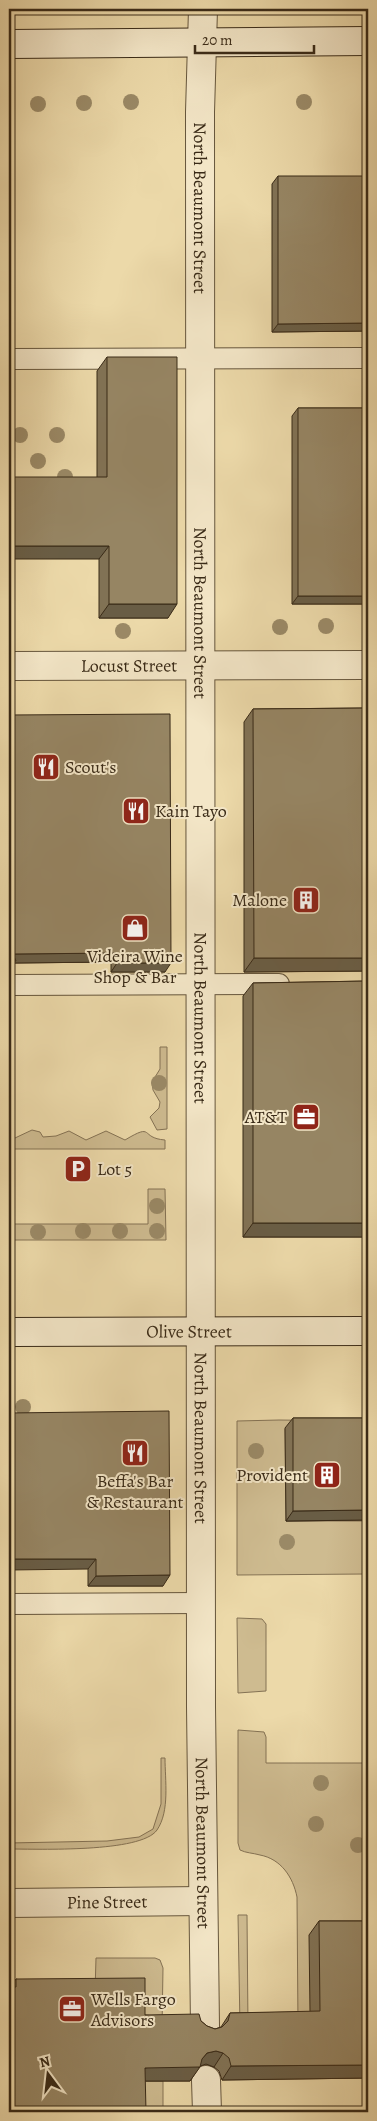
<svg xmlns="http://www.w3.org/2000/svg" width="377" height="2121" font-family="Alegreya,serif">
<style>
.green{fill:#cebb90;stroke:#847254}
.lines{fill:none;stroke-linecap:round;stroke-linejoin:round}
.lane-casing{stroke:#66563c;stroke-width:22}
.street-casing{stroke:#66563c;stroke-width:30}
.secondary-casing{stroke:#392a17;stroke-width:30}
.lane{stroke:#f3e6c7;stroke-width:20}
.street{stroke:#f3e6c7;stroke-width:28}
.secondary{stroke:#f3e6c7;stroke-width:28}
.tree{fill:#9a8966}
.wall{fill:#817255;stroke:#392a17}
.shaded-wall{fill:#695d45;stroke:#392a17}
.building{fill:#968563;stroke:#392a17}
.labels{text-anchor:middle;stroke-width:4;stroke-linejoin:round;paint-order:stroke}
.street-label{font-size:18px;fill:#392a17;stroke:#f3e6c7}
.poi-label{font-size:18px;fill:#392a17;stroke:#f3e6c7;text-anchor:start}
</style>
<rect width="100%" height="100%" fill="#ecd9a9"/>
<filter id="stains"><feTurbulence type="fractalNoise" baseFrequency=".004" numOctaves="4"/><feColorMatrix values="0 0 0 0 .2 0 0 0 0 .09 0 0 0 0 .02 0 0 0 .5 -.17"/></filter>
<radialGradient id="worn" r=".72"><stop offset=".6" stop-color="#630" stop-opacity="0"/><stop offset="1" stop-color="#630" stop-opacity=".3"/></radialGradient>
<path class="green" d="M 160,1047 L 167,1047 L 167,1129 L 157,1130 L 150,1117 L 159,1108 L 160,1102 L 153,1090 L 152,1082 L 160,1069 Z
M 32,1130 L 40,1132 L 43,1137 L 56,1136 L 69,1131 L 86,1140 L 106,1131 L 125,1140 C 155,1122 139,1138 165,1140 L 165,1149 L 9,1149 L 9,1137 L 15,1138 Z
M 148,1189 L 165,1189 L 166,1240 L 9,1240 L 9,1224 L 148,1224 Z
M 279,1420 L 365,1421 L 285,1429 L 286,1521 L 365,1521 L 365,1574 L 237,1575 L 237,1421 Z
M 237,1618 L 262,1619 L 266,1624 L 266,1691 L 238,1693 Z
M 238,1730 L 264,1732 L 266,1737 L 266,1763 L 368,1763 L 368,1935 L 310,2026 L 298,2026 L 297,1897 C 293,1877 281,1859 260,1855 C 253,1853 246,1853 240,1850 L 238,1843 Z
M 161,1758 L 165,1758 C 165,1780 170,1811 157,1830 C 141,1853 38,1849 9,1849 L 9,1843 L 107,1841 L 139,1837 L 153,1829 L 161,1804 Z
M 238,1915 L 247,1915 L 248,2027 L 240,2027 Z
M 96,1958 L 155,1958 L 160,1960 L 163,1968 L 162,2028 L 95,1992 Z
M 136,2081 L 163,2081 L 163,2112 L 136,2112 Z
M 295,2109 L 368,2109 L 368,2112 L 292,2112 Z"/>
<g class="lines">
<g class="lane-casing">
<path id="lane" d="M 9,359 L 368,358
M 9,985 L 279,984
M 9,1604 L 201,1603"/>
</g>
<g class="street-casing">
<g id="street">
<path id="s1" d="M 203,9 L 200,112 L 201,1707 L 205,2027"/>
<path id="s2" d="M 9,666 L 368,665"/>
<path id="s3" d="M 9,1903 L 203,1901"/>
<path d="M 206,2080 L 207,2112"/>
</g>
</g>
<g class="secondary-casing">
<g id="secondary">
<path d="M 9,44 L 368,41"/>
<path id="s4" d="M 9,1332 L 368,1331"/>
</g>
</g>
<use href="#lane" class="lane"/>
<use href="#street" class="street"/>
<use href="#secondary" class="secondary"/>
</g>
<g class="tree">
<circle cx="131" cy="102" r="8"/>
<circle cx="304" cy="102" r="8"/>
<circle cx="84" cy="103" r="8"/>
<circle cx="38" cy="104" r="8"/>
<circle cx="20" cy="435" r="8"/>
<circle cx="57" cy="435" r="8"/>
<circle cx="38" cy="461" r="8"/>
<circle cx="65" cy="477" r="8"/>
<circle cx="326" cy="626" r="8"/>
<circle cx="280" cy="627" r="8"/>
<circle cx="123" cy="631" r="8"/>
<circle cx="159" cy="1083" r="8"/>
<circle cx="157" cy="1206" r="8"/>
<circle cx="83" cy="1231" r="8"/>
<circle cx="120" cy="1231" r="8"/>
<circle cx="157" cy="1231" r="8"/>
<circle cx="38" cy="1232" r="8"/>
<circle cx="23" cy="1407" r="8"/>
<circle cx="256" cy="1451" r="8"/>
<circle cx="287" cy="1542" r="8"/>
<circle cx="321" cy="1783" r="8"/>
<circle cx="316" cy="1824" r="8"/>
<circle cx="358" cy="1845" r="8"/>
</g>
<path class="wall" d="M 278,176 L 368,331 L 272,332 L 272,184 Z
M 107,357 L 168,618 L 99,618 L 99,559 L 97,477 L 97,371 Z
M 298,408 L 368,408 L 368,604 L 292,604 L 292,416 Z
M 368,708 L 368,971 L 244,972 L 244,722 L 253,709 Z
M 9,715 L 165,972 L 111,972 L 111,962 L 15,963 L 10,969 Z
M 368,981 L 368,1237 L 243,1237 L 243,996 L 253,983 Z
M 9,1413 L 163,1586 L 88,1586 L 88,1569 Z
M 293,1418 L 368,1418 L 368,1520 L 286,1521 L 285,1428 Z
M 319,1921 L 368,1921 L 368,2078 L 222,2080 L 219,2071 L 214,2067 L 206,2064 L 200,2066 L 190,2081 L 146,2081 L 10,1987 L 16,1979 L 145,2015 L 201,2021 L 207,2026 L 215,2029 L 221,2027 L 230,2013 L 310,2012 L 309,1935 Z"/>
<path class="shaded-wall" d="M 368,323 L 368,331 L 272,332 L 278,324 Z
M 9,546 L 109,546 L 99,559 L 9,559 Z
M 298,596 L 368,596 L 368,604 L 292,604 Z
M 109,604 L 177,604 L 168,618 L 99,618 Z
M 117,953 L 111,962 L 15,963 L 10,969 L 9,969 L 9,960 L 13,954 Z
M 254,958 L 368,958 L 368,971 L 244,972 Z
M 117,963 L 171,963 L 165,972 L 111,972 Z
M 253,1223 L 368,1223 L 368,1237 L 243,1237 Z
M 368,1510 L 368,1520 L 286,1521 L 293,1511 Z
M 9,1559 L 96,1559 L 88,1569 L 9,1570 Z
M 170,1575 L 163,1586 L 88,1586 L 96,1576 Z
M 216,2051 L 223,2053 L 214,2067 L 206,2064 L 198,2067 L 200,2067 L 190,2081 L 136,2081 L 145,2068 L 202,2059 L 207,2053 Z
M 368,2065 L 368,2078 L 222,2080 L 231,2066 Z"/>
<path class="building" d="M 278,176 L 368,176 L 368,323 L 278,324 Z
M 107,357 L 177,357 L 177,604 L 109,604 L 109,546 L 9,546 L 9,477 L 107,477 Z
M 298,408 L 368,408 L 368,596 L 298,596 Z
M 368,708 L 368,958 L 254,958 L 253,709 Z
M 170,714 L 171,963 L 117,963 L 117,953 L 13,954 L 16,961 L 9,961 L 9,715 Z
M 368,981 L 368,1223 L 253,1223 L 253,983 Z
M 169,1411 L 170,1575 L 96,1576 L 96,1559 L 9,1559 L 9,1413 Z
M 293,1418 L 368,1418 L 368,1510 L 293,1511 Z
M 319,1921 L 368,1921 L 368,2065 L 231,2066 L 229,2058 L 223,2053 L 216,2051 L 207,2053 L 202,2059 L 200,2067 L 145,2068 L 146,2112 L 9,2112 L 9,1987 L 16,1987 L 16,1979 L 145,1978 L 145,2015 L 199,2014 L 201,2021 L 207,2026 L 215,2029 L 222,2027 L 228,2021 L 230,2013 L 320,2011 Z"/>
<defs>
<g id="restaurant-square" transform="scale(1.4375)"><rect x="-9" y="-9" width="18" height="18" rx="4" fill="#8f2418" stroke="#f3e6c7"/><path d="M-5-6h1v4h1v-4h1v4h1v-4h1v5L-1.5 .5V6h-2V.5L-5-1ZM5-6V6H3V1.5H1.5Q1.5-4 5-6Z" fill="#fff"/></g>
<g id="building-square" transform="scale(1.4375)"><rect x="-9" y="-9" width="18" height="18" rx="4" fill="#8f2418" stroke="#f3e6c7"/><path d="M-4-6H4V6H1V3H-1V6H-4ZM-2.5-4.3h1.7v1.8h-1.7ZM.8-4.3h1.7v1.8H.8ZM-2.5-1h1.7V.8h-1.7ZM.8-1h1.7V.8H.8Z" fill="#fff"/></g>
<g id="shop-square" transform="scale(1.4375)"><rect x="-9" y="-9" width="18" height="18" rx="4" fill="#8f2418" stroke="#f3e6c7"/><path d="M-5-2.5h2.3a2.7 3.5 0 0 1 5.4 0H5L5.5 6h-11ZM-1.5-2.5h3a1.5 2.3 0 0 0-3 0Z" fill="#fff"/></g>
<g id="office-square" transform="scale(1.4375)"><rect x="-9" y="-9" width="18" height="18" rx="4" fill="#8f2418" stroke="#f3e6c7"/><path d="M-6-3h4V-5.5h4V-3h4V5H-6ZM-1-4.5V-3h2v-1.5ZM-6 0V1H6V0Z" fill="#fff"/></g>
<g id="parking-square" transform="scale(1.4375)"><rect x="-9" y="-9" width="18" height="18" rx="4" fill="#8f2418" stroke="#f3e6c7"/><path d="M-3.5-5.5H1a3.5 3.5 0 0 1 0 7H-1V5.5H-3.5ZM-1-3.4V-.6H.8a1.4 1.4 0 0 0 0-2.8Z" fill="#fff"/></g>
</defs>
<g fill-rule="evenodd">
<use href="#restaurant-square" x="46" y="767"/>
<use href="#restaurant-square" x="136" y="811"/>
<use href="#building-square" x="306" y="900"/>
<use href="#shop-square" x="135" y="928"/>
<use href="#office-square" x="306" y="1117"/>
<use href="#parking-square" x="78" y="1169"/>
<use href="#restaurant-square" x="135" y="1453"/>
<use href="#building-square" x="327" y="1475"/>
<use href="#office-square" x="72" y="2009"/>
</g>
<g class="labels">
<g class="street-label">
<text dy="6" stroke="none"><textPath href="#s1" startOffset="199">North Beaumont Street</textPath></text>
<text dy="6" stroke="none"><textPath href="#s1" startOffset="604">North Beaumont Street</textPath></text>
<text dy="6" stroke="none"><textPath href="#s2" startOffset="120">Locust Street</textPath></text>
<text dy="6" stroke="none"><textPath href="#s1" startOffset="1009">North Beaumont Street</textPath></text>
<text dy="6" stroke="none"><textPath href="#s4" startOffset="180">Olive Street</textPath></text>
<text dy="6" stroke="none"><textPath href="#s1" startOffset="1429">North Beaumont Street</textPath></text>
<text dy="6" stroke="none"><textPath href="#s1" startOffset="1834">North Beaumont Street</textPath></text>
<text dy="6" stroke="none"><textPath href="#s3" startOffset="98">Pine Street</textPath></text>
</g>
<g class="poi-label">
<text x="65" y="773">Scout's</text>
<text x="155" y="817">Kain Tayo</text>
<text x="287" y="906" text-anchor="end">Malone</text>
<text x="135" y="962" text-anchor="middle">Videira Wine<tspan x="135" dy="21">Shop &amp; Bar</tspan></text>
<text x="287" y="1123" text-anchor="end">AT&amp;T</text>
<text x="97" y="1175">Lot 5</text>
<text x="308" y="1481" text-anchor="end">Provident</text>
<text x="135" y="1487" text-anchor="middle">Beffa's Bar<tspan x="135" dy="21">&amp; Restaurant</tspan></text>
<text x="91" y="2005">Wells Fargo<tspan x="91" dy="21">Advisors</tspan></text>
</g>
</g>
<rect width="377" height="2121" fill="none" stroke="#ecd9a9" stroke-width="30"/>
<rect x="10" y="10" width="357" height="2101" fill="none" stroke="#392a17" stroke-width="2.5"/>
<rect x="15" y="15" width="347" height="2091" fill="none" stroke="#392a17"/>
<g transform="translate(48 2074) rotate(345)" stroke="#f3e6c7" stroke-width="4" paint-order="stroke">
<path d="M0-4L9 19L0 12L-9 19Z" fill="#392a17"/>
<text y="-8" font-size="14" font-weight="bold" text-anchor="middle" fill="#392a17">N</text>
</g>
<path d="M195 45v8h119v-8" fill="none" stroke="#392a17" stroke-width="2.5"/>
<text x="202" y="45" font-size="15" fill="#392a17" stroke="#f3e6c7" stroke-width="4" paint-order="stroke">20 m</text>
<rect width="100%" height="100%" filter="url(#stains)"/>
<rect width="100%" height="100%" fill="url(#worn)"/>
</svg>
